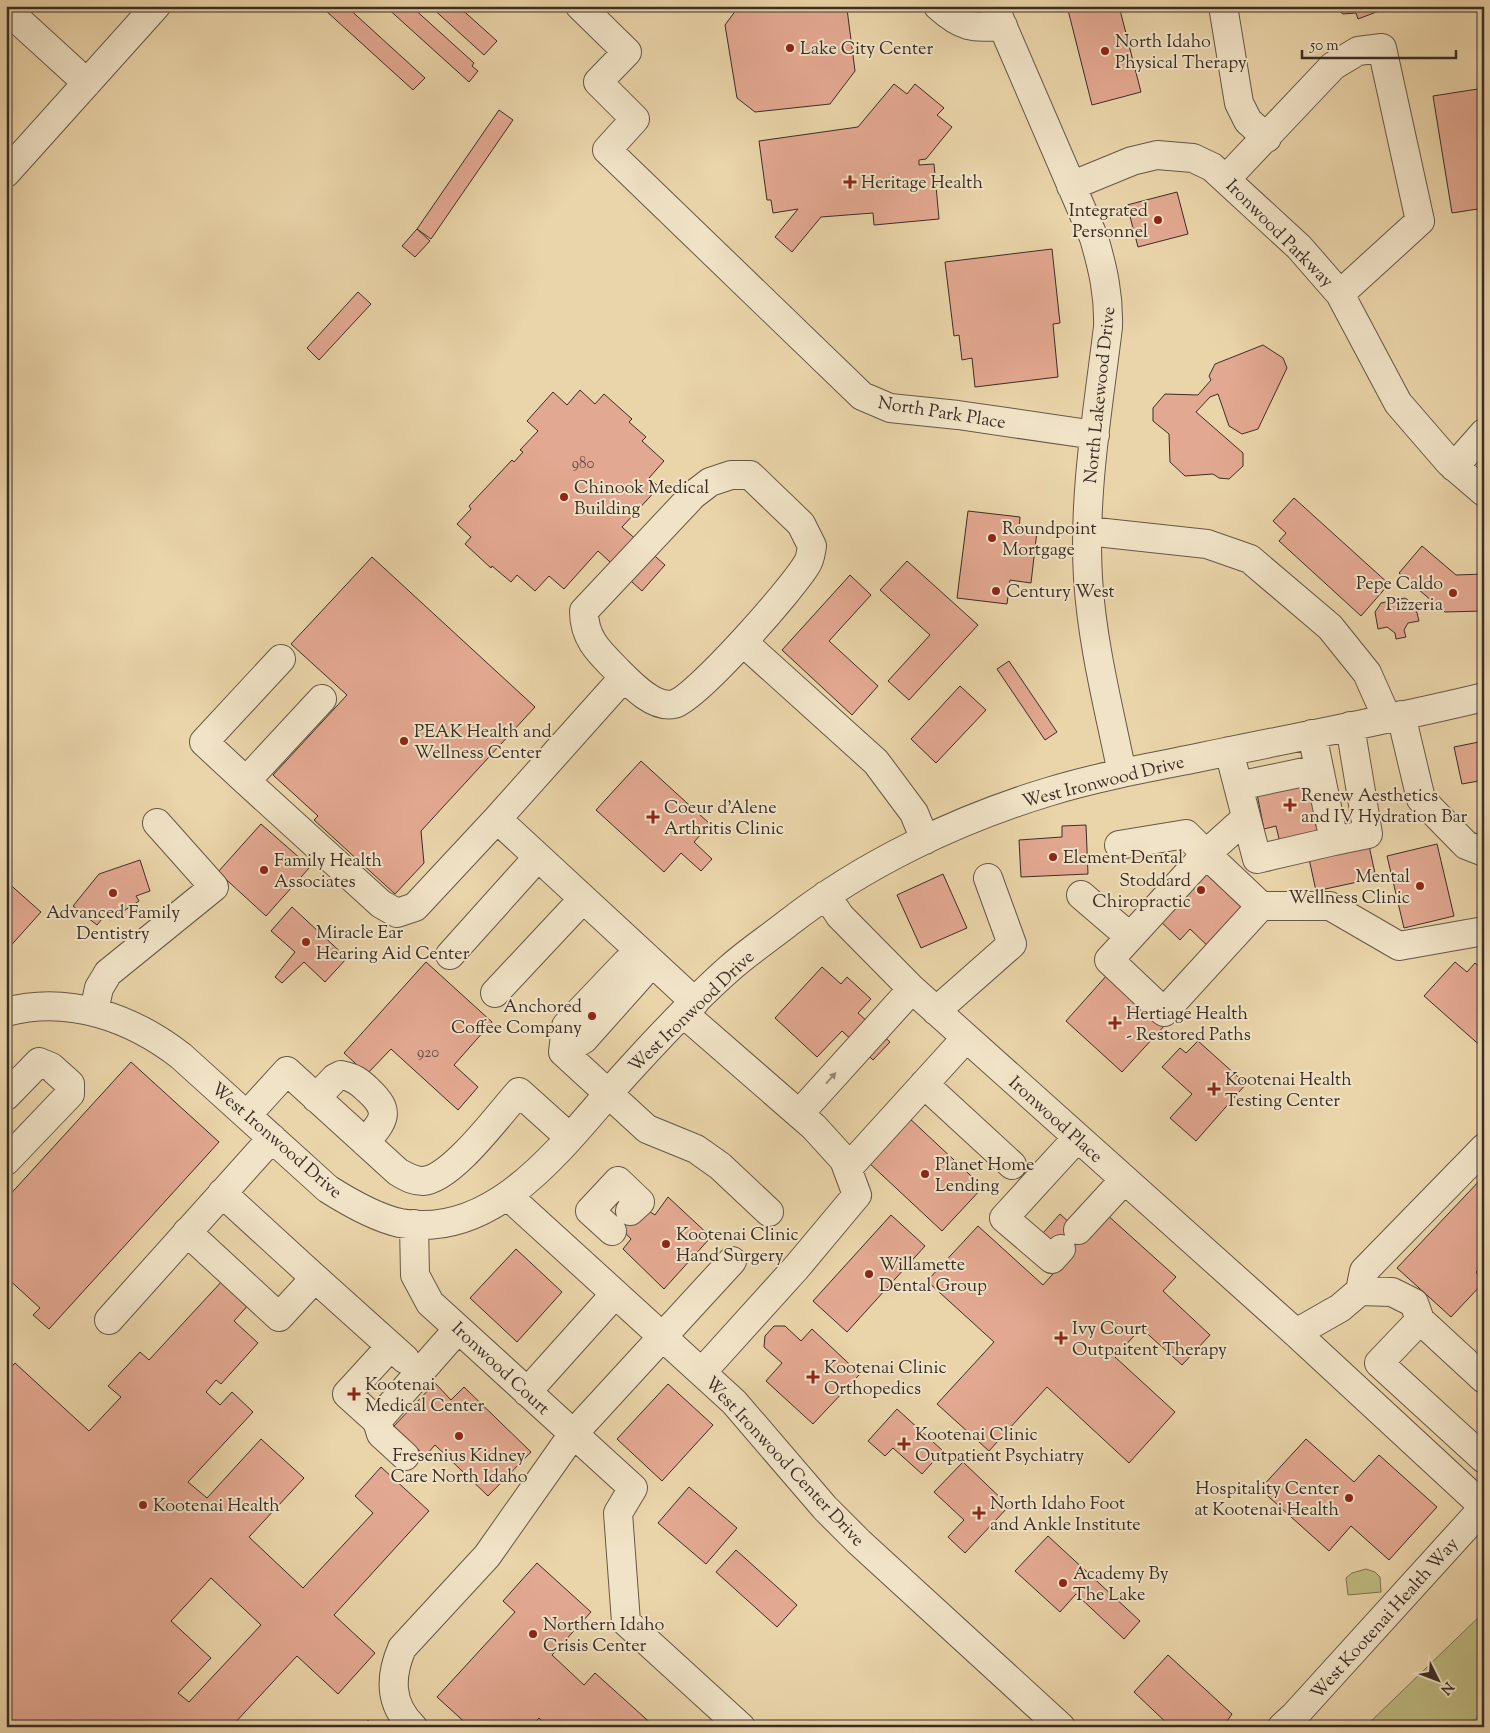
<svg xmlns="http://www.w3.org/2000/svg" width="1490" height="1733" font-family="'Sorts Mill Goudy',serif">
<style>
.green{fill:#bfbb82;stroke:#7d7454}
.building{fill:#e3a891;stroke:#3b2d26;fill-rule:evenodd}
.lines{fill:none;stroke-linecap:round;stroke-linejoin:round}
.minor-casing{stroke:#675747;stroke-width:30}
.minor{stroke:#f1e3c7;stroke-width:28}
.oneway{fill:#968876}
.poi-dot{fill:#8f2418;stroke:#f1e3c7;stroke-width:2}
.labels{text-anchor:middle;stroke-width:4;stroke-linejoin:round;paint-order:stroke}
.number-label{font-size:15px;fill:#654c41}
.poi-label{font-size:18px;fill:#3b2d26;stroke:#f1e3c7;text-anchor:start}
.street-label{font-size:18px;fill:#3b2d26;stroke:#f1e3c7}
</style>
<rect width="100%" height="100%" fill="#ead4a9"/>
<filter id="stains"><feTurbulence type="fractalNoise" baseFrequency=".004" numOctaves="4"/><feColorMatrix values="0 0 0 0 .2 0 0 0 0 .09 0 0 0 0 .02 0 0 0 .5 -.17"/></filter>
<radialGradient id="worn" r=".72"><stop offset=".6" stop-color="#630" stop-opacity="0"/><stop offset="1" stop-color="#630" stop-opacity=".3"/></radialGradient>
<path class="green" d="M 1366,1569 L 1375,1572 L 1380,1577 L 1381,1592 L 1348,1595 L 1346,1578 L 1352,1573 Z
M 1484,1612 L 1484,1711 L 1467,1727 L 1365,1727 Z"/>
<path class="building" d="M 329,6 L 346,6 L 425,78 L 413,90 L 325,10 Z
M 385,6 L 411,6 L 474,63 L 472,66 L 478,71 L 469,82 Z
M 430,6 L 458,6 L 497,41 L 484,55 Z
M 739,6 L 843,6 L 847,9 L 855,71 L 830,104 L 755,112 L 737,98 L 725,25 Z
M 1119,6 L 1141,92 L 1092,105 L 1068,10 L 1081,6 Z
M 1332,6 L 1392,6 L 1358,19 L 1356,13 L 1343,14 Z
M 894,84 L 907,94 L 915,84 L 944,108 L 937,115 L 952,127 L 926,159 L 919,160 L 919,165 L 934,164 L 939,219 L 874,225 L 873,213 L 821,217 L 792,252 L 775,237 L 798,209 L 773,213 L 771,200 L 767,200 L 759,141 L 858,127 Z
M 1484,88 L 1484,208 L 1452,213 L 1433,96 Z
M 499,110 L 513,120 L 431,239 L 417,229 Z
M 1177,192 L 1188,234 L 1138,247 L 1127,205 Z
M 417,229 L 430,241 L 415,257 L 402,246 Z
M 1052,249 L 1060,323 L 1053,324 L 1058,377 L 975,387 L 972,358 L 962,360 L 959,335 L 954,336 L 945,262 Z
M 358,292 L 371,304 L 319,360 L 307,348 Z
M 1263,345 L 1283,358 L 1287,368 L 1258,429 L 1242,434 L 1229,426 L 1218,394 L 1210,397 L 1196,412 L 1243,453 L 1243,466 L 1229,479 L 1219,478 L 1213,474 L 1185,476 L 1170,462 L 1169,434 L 1153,421 L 1153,408 L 1165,394 L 1198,395 L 1211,380 L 1209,376 L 1215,364 Z
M 580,390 L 595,404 L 604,394 L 632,419 L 629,422 L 646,437 L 642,441 L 664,461 L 649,478 L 659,487 L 622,527 L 665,565 L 642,591 L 598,551 L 564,589 L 549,576 L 535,591 L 517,575 L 511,582 L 492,566 L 491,568 L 465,544 L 471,537 L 457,524 L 471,509 L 469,506 L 512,460 L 514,462 L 523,452 L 520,450 L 538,431 L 527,421 L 553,392 L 567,405 Z
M 1294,498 L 1389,584 L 1361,616 L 1279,541 L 1286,533 L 1273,521 Z
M 968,511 L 1020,517 L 1019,529 L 1037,531 L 1031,583 L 1010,580 L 1007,604 L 957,598 Z
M 1422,546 L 1456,575 L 1484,574 L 1484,611 L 1445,612 L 1399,573 Z
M 372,557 L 535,707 L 421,831 L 424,863 L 395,894 L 314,820 L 318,816 L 273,775 L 347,695 L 291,644 Z
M 907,561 L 978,625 L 909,700 L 888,681 L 930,635 L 880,590 Z
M 850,575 L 871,595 L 829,641 L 878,686 L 852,715 L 782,650 Z
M 1405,598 L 1415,605 L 1419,621 L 1408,623 L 1404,630 L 1406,637 L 1396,639 L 1395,633 L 1387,627 L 1378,629 L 1375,612 L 1381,603 Z
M 1009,661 L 1057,732 L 1045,740 L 997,669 Z
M 960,686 L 986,710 L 936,763 L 911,739 Z
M 1484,741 L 1484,780 L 1462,784 L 1454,747 Z
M 641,761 L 710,824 L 694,842 L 712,859 L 701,871 L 681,853 L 664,872 L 596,810 Z
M 1316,781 L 1323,816 L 1314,817 L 1318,834 L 1280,843 L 1276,826 L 1264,829 L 1257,794 Z
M 261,824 L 310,867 L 266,916 L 218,872 Z
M 1086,825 L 1088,874 L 1021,877 L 1019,840 L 1062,837 L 1062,826 Z
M 1368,841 L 1376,878 L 1316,891 L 1308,854 Z
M 1437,844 L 1454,916 L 1404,928 L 1387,856 Z
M 140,860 L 150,891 L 136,896 L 139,901 L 110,920 L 106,914 L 97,925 L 73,906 L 99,874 Z
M 1200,868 L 1246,912 L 1211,949 L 1190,929 L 1180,940 L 1155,916 Z
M 943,874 L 967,928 L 921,948 L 897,895 Z
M 6,881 L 41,912 L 6,951 Z
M 292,907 L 347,958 L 325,982 L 304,962 L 282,983 L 275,977 L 295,952 L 271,931 Z
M 426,962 L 492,1022 L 454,1065 L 478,1087 L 458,1110 L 391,1049 L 367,1074 L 344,1053 Z
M 1455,962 L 1467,972 L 1475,963 L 1484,971 L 1484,979 L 1479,984 L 1484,988 L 1484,1049 L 1424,996 Z
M 822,967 L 841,984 L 847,977 L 871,999 L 858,1013 L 890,1042 L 873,1060 L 842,1031 L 817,1057 L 775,1018 Z
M 1108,974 L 1165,1025 L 1122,1072 L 1066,1021 Z
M 1198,1041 L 1246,1084 L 1196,1141 L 1170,1118 L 1192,1094 L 1162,1067 L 1180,1048 L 1186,1053 Z
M 131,1062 L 219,1142 L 49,1329 L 33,1315 L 40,1308 L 6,1277 L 6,1199 Z
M 908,1117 L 983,1187 L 942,1231 L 867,1161 Z
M 1483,1177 L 1484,1265 L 1476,1272 L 1484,1282 L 1451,1317 L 1397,1268 Z
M 668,1197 L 711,1237 L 664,1289 L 623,1249 L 631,1239 L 613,1220 L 625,1207 L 644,1208 L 655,1215 Z
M 1105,1213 L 1176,1277 L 1163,1291 L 1210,1335 L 1182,1365 L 1141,1328 L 1115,1357 L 1175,1412 L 1129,1463 L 1047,1387 L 989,1451 L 937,1404 L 994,1342 L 927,1281 L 978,1226 L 1043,1285 L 1068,1257 L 1043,1233 L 1060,1214 L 1084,1236 Z
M 891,1215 L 925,1246 L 847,1332 L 813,1301 Z
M 516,1249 L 562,1292 L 517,1342 L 470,1298 Z
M 224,1279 L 250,1303 L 234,1321 L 258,1343 L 221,1384 L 216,1380 L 206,1392 L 220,1405 L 232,1392 L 253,1412 L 188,1482 L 207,1498 L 261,1439 L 304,1478 L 249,1537 L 303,1588 L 373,1513 L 355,1496 L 381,1467 L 429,1511 L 334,1615 L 375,1653 L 338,1694 L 297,1656 L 231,1727 L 131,1727 L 128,1724 L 126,1727 L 6,1727 L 6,1373 L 15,1363 L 89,1431 L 121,1397 L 108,1386 L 140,1352 L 149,1360 ZM 211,1578 L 261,1625 L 189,1702 L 178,1693 L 211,1658 L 171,1621 Z
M 774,1326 L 785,1326 L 801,1341 L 812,1329 L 860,1374 L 813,1424 L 766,1381 L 782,1363 L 764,1347 L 765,1336 Z
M 435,1383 L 451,1400 L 464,1387 L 531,1452 L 488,1496 L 435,1445 L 425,1456 L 394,1426 Z
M 668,1384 L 713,1425 L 662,1481 L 617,1439 Z
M 897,1409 L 943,1451 L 922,1474 L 893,1448 L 885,1456 L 868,1441 Z
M 1306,1439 L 1354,1482 L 1379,1455 L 1437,1507 L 1389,1560 L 1351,1526 L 1329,1551 L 1260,1489 Z
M 963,1462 L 1009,1506 L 965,1553 L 948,1537 L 964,1520 L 934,1492 Z
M 689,1487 L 737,1528 L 706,1564 L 658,1523 Z
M 1048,1536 L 1140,1621 L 1124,1639 L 1076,1594 L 1060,1612 L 1015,1571 Z
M 736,1550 L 797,1605 L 777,1627 L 716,1572 Z
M 537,1563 L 591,1612 L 552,1655 L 584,1685 L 595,1673 L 655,1727 L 549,1727 L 539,1718 L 530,1727 L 470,1727 L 437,1697 L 515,1612 L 503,1601 Z
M 1168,1655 L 1232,1714 L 1223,1727 L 1171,1727 L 1134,1692 Z
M 368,1720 L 375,1727 L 362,1727 Z"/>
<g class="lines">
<g class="minor-casing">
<path id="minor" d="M 580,6 L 627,52 L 598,82 L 635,119 L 607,150 L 862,396 L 890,408 L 958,415 L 1095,435
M 938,6 C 962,28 972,28 1003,26
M 994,6 L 1094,238 C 1103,269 1109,295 1108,327 C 1098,410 1083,494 1088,578 C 1092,644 1109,709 1122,773
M 1223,6 L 1239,103 L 1248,121 L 1267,138
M 6,9 L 87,83
M 6,173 L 156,6
M 1226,179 L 1333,66 L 1358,51 L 1382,48 L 1420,221 L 1340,294
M 1071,186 L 1132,161 L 1157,155 L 1193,158 L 1212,167 L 1299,247 L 1340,294 L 1398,403 L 1449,462 L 1484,492
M 1454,467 L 1484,433
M 731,475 L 750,475 L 801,524 L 812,546 C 811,552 810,560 807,564 C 793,588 697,698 674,704 C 653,709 629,682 615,668 C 597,650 584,637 584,611 L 693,495 L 710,482 Z
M 1087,531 L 1207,544 L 1250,559 L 1330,627 L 1367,673 L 1387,718
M 743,642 L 876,762 L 914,813 L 925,840
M 624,677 L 497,819 L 695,1002
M 322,699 L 246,781 L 381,904 L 397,913 L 415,907 L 497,819
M 1401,715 L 1421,799 L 1466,845 L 1484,852
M 1312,734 L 1334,841 L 1368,834 L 1350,726
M 1229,751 L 1257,859 L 1334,841
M 246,781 L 204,742 L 281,659
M 1238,786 L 1319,769
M 1119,845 L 1186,834 L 1206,854 L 1246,818
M 826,895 L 840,916 L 912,989 L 1296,1333 L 1484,1507
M 1081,895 L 1130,937
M 1261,906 L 1164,1012 L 1109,960 L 1206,854 L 1261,906 L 1330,906 L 1399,946 L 1484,931
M 450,955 L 538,857
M 644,955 L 641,975 L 584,1039 L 563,1052 L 566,1026 L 626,963 Z
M 495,993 L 583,899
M 94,1011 L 99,988 L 108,973 L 214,887 L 157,823
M 936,1011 L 1012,944 L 988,878
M 6,1012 C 69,995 132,1018 181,1056 L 328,1189 C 347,1201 377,1218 400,1223 C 502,1242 572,1131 632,1067 C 663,1033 695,999 730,968 C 748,952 769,938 788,923 C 864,864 956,820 1048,792 C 1097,777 1147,768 1197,758 C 1293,738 1389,720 1484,697
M 683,1013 L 814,1127 L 844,1160 L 857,1195 L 796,1268 L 702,1372
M 563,1052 L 647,1129 L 696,1149 L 720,1166 L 769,1212
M 924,1084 L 1012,1165
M 6,1096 L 39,1062 L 51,1067 L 70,1084 L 70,1094 L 6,1161
M 316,1098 L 335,1078 L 341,1075 C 353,1077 360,1082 368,1090 C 392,1112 384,1121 365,1142
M 799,1114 L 912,989
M 247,1115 L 287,1071 L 398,1172 C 407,1177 413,1181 423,1181 C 452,1179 499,1114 519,1092 L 569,1137
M 848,1168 L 966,1038
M 508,1196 L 734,1402 L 825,1508 L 859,1542 L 1061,1727
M 414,1224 L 415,1275 L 430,1303 L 633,1488 L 618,1513 L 626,1622 L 741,1727
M 1078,1230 L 1124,1180
M 612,1231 L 590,1211 L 618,1181 L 640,1202 L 630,1211
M 187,1232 L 279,1317 L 315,1278 L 222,1193
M 1061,1249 L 1052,1259 L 1004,1218 L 1077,1138
M 315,1278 L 405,1359
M 1360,1291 L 1364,1271 L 1484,1148
M 109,1320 L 272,1138
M 1296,1333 L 1340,1308 L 1360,1291 L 1392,1292 L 1414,1303 L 1420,1320
M 390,1347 L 347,1394 L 377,1421 L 458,1329
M 1484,1379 L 1420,1320 L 1379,1363 L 1484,1459
M 527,1392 L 615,1294
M 377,1421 L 381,1434 L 405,1456
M 413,1727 C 389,1704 390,1676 402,1648 L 487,1556 L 573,1434 L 732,1261
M 1282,1727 L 1295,1715 L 1484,1507"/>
</g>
<use href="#minor" class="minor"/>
</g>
<defs><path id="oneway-solid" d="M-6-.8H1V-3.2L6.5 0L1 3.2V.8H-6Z" transform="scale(1.25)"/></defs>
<use class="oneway" href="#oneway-solid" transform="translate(831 1078) rotate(-48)"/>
<g class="poi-dot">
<circle cx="790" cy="48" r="5"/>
<circle cx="1105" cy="51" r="5"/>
<path d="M847.5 174.5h5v5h5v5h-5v5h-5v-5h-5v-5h5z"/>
<circle cx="1158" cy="220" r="5"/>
<circle cx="564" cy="497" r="5"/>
<circle cx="992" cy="538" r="5"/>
<circle cx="996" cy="591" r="5"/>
<circle cx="1453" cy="593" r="5"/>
<circle cx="404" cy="741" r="5"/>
<path d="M1287.5 797.5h5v5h5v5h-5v5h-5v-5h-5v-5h5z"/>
<path d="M650.5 809.5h5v5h5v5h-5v5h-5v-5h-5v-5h5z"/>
<circle cx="1053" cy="857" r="5"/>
<circle cx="264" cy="870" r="5"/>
<circle cx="1420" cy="886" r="5"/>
<circle cx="1201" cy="890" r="5"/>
<circle cx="113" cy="893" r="5"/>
<circle cx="306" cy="942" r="5"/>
<circle cx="592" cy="1016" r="5"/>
<path d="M1112.5 1015.5h5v5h5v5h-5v5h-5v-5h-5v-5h5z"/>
<path d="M1211.5 1081.5h5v5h5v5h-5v5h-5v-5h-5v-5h5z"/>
<circle cx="925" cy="1174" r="5"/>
<circle cx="666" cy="1244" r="5"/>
<circle cx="869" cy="1274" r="5"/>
<path d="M1058.5 1330.5h5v5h5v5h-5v5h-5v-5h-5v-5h5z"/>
<path d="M810.5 1369.5h5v5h5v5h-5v5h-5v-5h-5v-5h5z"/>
<path d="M351.5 1386.5h5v5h5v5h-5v5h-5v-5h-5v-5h5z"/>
<circle cx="459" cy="1436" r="5"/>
<path d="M901.5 1436.5h5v5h5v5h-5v5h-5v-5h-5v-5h5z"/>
<circle cx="1349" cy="1498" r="5"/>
<circle cx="143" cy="1505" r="5"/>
<path d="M976.5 1505.5h5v5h5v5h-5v5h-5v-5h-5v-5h5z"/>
<circle cx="1063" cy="1583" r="5"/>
<circle cx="533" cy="1634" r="5"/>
</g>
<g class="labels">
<g class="number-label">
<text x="583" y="468">980</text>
<text x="428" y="1057">920</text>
</g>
<g class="poi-label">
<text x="1115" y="47">North Idaho<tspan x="1115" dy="21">Physical Therapy</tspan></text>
<text x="800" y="54">Lake City Center</text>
<text x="861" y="188">Heritage Health</text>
<text x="1148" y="216" text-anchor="end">Integrated<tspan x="1148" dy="21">Personnel</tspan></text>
<text x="574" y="493">Chinook Medical<tspan x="574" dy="21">Building</tspan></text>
<text x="1002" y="534">Roundpoint<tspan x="1002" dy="21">Mortgage</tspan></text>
<text x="1443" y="589" text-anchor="end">Pepe Caldo<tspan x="1443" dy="21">Pizzeria</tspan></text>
<text x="1006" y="597">Century West</text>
<text x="414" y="737">PEAK Health and<tspan x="414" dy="21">Wellness Center</tspan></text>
<text x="1301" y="801">Renew Aesthetics<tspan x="1301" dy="21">and IV Hydration Bar</tspan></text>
<text x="664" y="813">Coeur d'Alene<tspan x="664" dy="21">Arthritis Clinic</tspan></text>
<text x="1063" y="863">Element Dental</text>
<text x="274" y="866">Family Health<tspan x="274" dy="21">Associates</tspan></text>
<text x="1410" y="882" text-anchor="end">Mental<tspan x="1410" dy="21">Wellness Clinic</tspan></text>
<text x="1191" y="886" text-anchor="end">Stoddard<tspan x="1191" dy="21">Chiropractic</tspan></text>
<text x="113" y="918" text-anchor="middle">Advanced Family<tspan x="113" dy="21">Dentistry</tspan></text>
<text x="316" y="938">Miracle Ear<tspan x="316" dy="21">Hearing Aid Center</tspan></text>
<text x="582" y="1012" text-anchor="end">Anchored<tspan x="582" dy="21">Coffee Company</tspan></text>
<text x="1126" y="1019">Hertiage Health<tspan x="1126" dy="21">- Restored Paths</tspan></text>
<text x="1225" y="1085">Kootenai Health<tspan x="1225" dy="21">Testing Center</tspan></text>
<text x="935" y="1170">Planet Home<tspan x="935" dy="21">Lending</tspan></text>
<text x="676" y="1240">Kootenai Clinic<tspan x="676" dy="21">Hand Surgery</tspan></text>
<text x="879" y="1270">Willamette<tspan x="879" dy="21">Dental Group</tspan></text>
<text x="1072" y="1334">Ivy Court<tspan x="1072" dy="21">Outpaitent Therapy</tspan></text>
<text x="824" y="1373">Kootenai Clinic<tspan x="824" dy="21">Orthopedics</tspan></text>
<text x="365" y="1390">Kootenai<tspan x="365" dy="21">Medical Center</tspan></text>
<text x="915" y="1440">Kootenai Clinic<tspan x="915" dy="21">Outpatient Psychiatry</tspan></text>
<text x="459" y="1461" text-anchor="middle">Fresenius Kidney<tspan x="459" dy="21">Care North Idaho</tspan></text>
<text x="1339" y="1494" text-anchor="end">Hospitality Center<tspan x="1339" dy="21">at Kootenai Health</tspan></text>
<text x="990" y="1509">North Idaho Foot<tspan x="990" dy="21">and Ankle Institute</tspan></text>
<text x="153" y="1511">Kootenai Health</text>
<text x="1073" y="1579">Academy By<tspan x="1073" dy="21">The Lake</tspan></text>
<text x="543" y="1630">Northern Idaho<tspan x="543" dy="21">Crisis Center</tspan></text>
</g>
<g class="street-label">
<text transform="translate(1280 233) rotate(45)" y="6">Ironwood Parkway</text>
<text transform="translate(1099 395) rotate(-84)" y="6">North Lakewood Drive</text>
<text transform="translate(942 412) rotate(9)" y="6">North Park Place</text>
<text transform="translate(1103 781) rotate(-14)" y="6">West Ironwood Drive</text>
<text transform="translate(691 1011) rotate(-44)" y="6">West Ironwood Drive</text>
<text transform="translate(1056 1119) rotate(42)" y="6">Ironwood Place</text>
<text transform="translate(277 1140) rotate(41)" y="6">West Ironwood Drive</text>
<text transform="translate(501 1368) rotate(43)" y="6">Ironwood Court</text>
<text transform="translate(785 1461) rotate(47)" y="6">West Ironwood Center Drive</text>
<text transform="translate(1384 1618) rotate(-48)" y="6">West Kootenai Health Way</text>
</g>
</g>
<rect width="1490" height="1733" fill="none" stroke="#ead4a9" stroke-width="25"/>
<rect x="8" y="8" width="1475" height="1718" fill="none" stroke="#3b2d26" stroke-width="2.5"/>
<rect x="12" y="12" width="1465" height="1708" fill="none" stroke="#3b2d26"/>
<g transform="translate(1438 1680) rotate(132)" stroke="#f1e3c7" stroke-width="4" paint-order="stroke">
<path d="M0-4L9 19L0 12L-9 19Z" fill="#3b2d26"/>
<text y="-8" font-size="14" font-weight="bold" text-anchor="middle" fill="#3b2d26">N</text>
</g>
<path d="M1302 50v8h154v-8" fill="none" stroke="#3b2d26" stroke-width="2.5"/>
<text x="1310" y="50" font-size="15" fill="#3b2d26" stroke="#f1e3c7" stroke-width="4" paint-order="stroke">50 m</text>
<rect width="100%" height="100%" filter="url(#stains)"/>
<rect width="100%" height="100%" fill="url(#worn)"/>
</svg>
